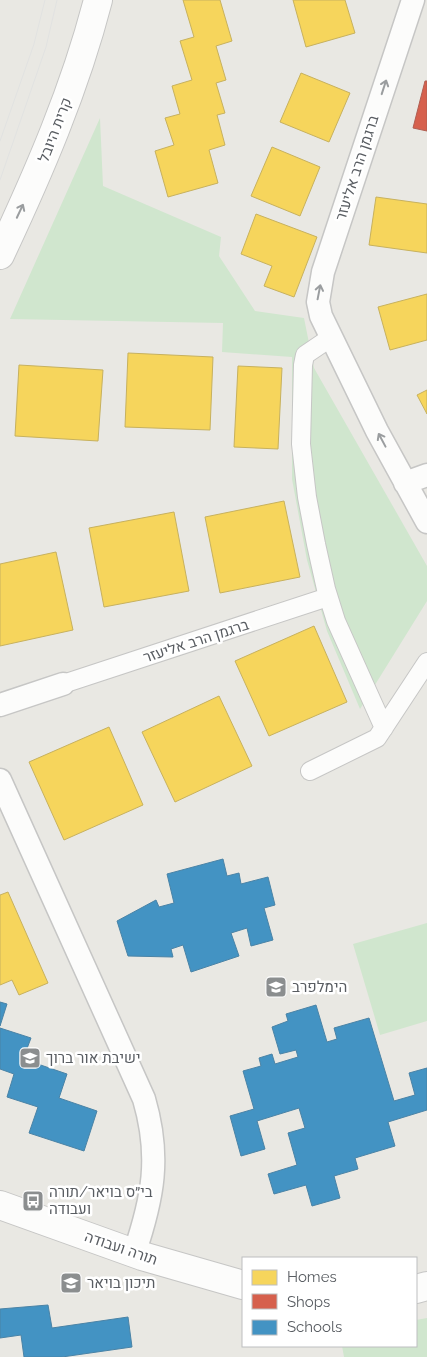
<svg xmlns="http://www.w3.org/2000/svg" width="427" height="1357" font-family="Raleway,Heebo,sans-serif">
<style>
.green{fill:#d0e6ce}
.homes{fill:#f6d55c;stroke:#c7b15e}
.shops{fill:#d6604d;stroke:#b05f53}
.schools{fill:#4393c3;stroke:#4a83a6}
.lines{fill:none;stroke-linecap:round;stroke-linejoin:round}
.pedestrian-casing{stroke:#c6c6c5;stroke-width:20}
.minor-casing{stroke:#c6c6c5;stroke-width:25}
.tertiary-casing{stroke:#c6c6c5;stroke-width:30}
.secondary-casing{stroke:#c6c6c5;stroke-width:30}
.pedestrian{stroke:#fcfcfb;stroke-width:18}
.minor{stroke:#fcfcfb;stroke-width:22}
.tertiary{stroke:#fcfcfb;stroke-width:28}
.secondary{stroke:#fcfcfb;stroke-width:28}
.tram{stroke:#e1e2e1;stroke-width:1}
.oneway{stroke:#9a9d9f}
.labels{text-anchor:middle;stroke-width:5;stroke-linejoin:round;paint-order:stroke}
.street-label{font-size:15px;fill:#595d62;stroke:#fff}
.poi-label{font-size:15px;fill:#595d62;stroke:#fff;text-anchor:start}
</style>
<rect width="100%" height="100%" fill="#e9e8e3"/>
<path class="green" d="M 100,118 L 103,186 L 221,237 L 219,256 L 255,311 L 304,318 L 314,368 L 427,566 L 427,601 L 360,709 L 327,631 L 307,560 L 292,479 L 292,357 L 222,352 L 223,323 L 10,319 Z
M 427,923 L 427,1021 L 380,1035 L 353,944 Z
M 427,1318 L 427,1357 L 344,1357 L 342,1346 L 416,1346 L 416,1320 Z"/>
<path class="homes" d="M 183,0 L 220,0 L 232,41 L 216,46 L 226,80 L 216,83 L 225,113 L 217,115 L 225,145 L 209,150 L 218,183 L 168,197 L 155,151 L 174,145 L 165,118 L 180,114 L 172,86 L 192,80 L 180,41 L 194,37 Z
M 293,0 L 345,0 L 355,33 L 306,47 Z
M 301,73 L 350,93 L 329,142 L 280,122 Z
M 272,147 L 320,167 L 300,216 L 251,196 Z
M 376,197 L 427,204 L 427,253 L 369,245 Z
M 256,214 L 317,237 L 294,297 L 264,286 L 272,266 L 241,254 Z
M 427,294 L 427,340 L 390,350 L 378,307 Z
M 128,353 L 213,357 L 210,430 L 125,427 Z
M 19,365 L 103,370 L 98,441 L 15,436 Z
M 238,366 L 282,368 L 278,449 L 234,447 Z
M 427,390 L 427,414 L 417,395 Z
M 284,501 L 300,577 L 220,593 L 205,517 Z
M 174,512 L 189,591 L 104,607 L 89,528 Z
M 56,552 L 73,630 L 0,646 L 0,564 Z
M 314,626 L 347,702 L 269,736 L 235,661 Z
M 219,696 L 252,766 L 175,802 L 142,732 Z
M 109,727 L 143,805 L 64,840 L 29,762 Z
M 8,892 L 48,983 L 19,995 L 12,980 L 0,985 L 0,895 Z"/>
<path class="shops" d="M 425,81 L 427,81 L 427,131 L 413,128 Z"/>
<path class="schools" d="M 223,859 L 227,876 L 239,873 L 241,884 L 268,877 L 275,905 L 264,908 L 273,940 L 251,946 L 247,928 L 231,933 L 239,956 L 191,972 L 183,945 L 171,949 L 173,957 L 128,956 L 117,921 L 156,900 L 159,907 L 174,903 L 167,874 Z
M 0,1002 L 7,1004 L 0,1026 Z
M 316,1005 L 327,1042 L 337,1039 L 334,1028 L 369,1018 L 394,1101 L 415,1095 L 409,1073 L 427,1068 L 427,1110 L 388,1122 L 395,1146 L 355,1158 L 358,1169 L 334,1176 L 340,1198 L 312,1206 L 306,1185 L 274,1194 L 268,1174 L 297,1165 L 288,1133 L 305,1128 L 299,1108 L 257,1121 L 265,1149 L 241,1156 L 230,1116 L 254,1109 L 243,1071 L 261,1066 L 259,1058 L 272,1054 L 275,1064 L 298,1057 L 296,1050 L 280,1054 L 272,1027 L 288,1021 L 286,1014 Z
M 0,1028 L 31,1038 L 23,1059 L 67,1074 L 59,1098 L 97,1111 L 84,1151 L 29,1133 L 38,1107 L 7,1097 L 14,1074 L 0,1069 Z
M 48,1305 L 52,1328 L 128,1317 L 132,1347 L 62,1357 L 24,1357 L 21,1335 L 0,1338 L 0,1309 Z"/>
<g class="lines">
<g class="pedestrian-casing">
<path id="pedestrian" d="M 330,338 L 305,355 L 303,365 L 301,444 L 307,497 L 316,544 L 326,589 L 336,621 L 384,728
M 63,684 L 328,597
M 310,771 L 377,738 L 427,662"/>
</g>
<g class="minor-casing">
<path id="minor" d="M 413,0 L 323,272 L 318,302 L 321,316 L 377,431 L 427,522
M 405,483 L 427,475
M 0,705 L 63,684
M 0,780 L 144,1099 C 161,1157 153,1198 134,1254"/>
</g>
<g class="tertiary-casing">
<path id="tertiary" d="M 0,1205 L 142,1256 L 243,1285
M 416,1289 L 427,1286"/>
</g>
<g class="secondary-casing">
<path id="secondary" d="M 0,255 C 39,172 75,89 98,0"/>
</g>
<use href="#pedestrian" class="pedestrian"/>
<use href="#minor" class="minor"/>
<use href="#tertiary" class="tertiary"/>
<use href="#secondary" class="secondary"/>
<path class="tram" d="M 0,141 L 34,44 L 45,0
M 0,180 L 46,47 L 57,0"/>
</g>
<defs><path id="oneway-shaft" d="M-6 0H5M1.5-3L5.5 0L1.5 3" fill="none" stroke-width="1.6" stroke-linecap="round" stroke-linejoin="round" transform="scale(1.25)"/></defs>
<g class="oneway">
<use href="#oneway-shaft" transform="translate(384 87) rotate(-72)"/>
<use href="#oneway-shaft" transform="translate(20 211) rotate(-65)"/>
<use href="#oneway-shaft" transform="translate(319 292) rotate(-79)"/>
<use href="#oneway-shaft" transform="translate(382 440) rotate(-118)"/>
</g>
<defs>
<g id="school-square" transform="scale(1.125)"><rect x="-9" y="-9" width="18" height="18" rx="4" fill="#8b8e8f" stroke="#fff"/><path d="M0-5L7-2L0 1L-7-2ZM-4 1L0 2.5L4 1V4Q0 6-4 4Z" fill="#fff"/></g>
<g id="bus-square" transform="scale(1.125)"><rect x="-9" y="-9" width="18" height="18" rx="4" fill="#8b8e8f" stroke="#fff"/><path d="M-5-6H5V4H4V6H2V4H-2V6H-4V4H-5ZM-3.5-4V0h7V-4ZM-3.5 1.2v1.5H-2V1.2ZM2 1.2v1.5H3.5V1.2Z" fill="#fff"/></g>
</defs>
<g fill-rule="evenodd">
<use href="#school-square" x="276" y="987"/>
<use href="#school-square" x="30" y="1058"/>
<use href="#bus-square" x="33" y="1201"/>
<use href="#school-square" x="71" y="1283"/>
</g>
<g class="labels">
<g class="street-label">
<text transform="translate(55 130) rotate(-69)" y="5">קרית היובל</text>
<text transform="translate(357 168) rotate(-72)" y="5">ברגמן הרב אליעזר</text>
<text transform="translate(196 641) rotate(-18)" y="5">ברגמן הרב אליעזר</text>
<text transform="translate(121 1248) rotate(19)" y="5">תורה ועבודה</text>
</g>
<g class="poi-label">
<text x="292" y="992">הימלפרב</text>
<text x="46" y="1063">ישיבת אור ברוך</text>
<text x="49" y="1197">בי״ס בויאר/תורה<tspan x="49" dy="17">ועבודה</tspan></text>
<text x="87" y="1288">תיכון בויאר</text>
</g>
</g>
<rect x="242" y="1257" width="175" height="90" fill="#ffffff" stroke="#bdbec0"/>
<rect x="252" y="1270" width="25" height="15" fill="#f6d55c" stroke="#bdbec0"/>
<text x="287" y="1282" font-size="15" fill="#595d62">Homes</text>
<rect x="252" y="1294" width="25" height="15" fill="#d6604d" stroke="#bdbec0"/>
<text x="287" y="1307" font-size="15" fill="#595d62">Shops</text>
<rect x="252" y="1320" width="25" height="15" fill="#4393c3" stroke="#bdbec0"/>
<text x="287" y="1332" font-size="15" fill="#595d62">Schools</text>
</svg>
